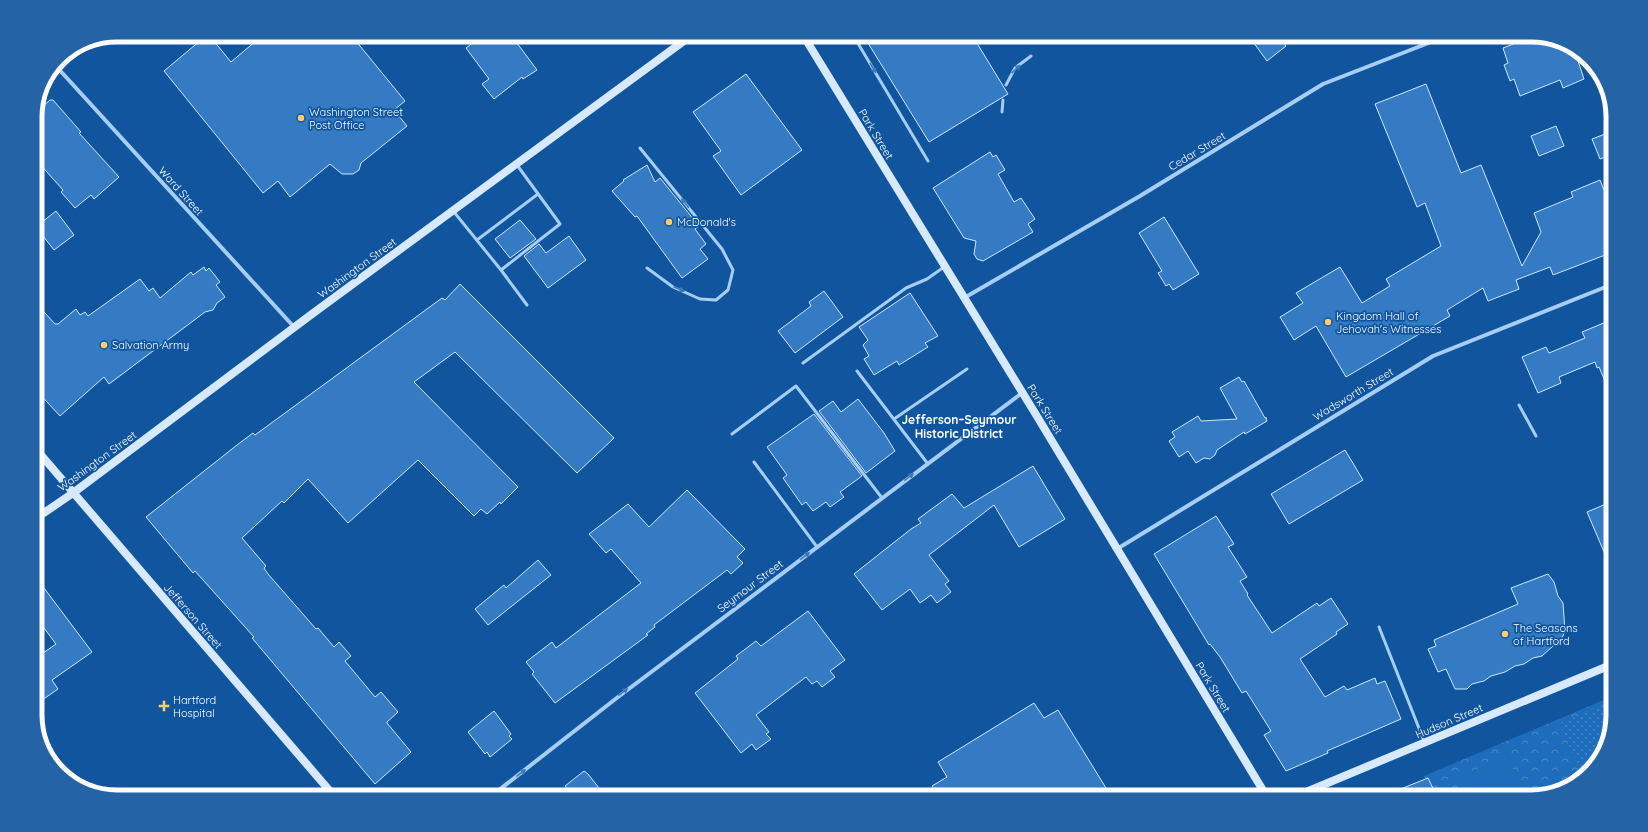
<svg xmlns="http://www.w3.org/2000/svg" width="1648" height="832" font-family="Quicksand,sans-serif">
<style>
.forest{fill:url(#forest-crowns)}
.garden{fill:url(#garden-dots)}
.pitch{fill:#1e6dbc}
.building{fill:#347bc4;stroke:#cfe7fe}
.lines{fill:none;stroke-linecap:round;stroke-linejoin:round}
.lane{stroke:#a6cef5;stroke-width:3}
.street{stroke:#a6cef5;stroke-width:4}
.secondary{stroke:#d7e9fe;stroke-width:8}
.oneway{fill:#3d79b8}
.poi-dot{fill:#ffcd6a;stroke:#10559e;stroke-width:1.5}
.labels{text-anchor:middle;stroke-width:3.5;stroke-linejoin:round;paint-order:stroke}
.poi-label{font-size:11px;fill:#fff;stroke:#10559e;text-anchor:start}
.street-label{font-size:11px;fill:#fff;stroke:#10559e}
.neighbourhood-label{font-size:12px;font-weight:bold;fill:#fff;stroke:#10559e}
.rim{fill:none;stroke:#fff;stroke-width:5}
</style>
<defs>
<pattern id="forest-crowns" width="20" height="18" patternUnits="userSpaceOnUse"><rect width="20" height="18" fill="#1e6dbc"/><path d="M2 6a3 3 0 1 1 6 0M12 15a3 3 0 1 1 6 0" fill="none" stroke="#4b8ac9"/></pattern>
<pattern id="garden-dots" width="8" height="8" patternUnits="userSpaceOnUse"><rect width="8" height="8" fill="#1e6dbc"/><path d="M2 2h.1M6 6h.1" fill="none" stroke="#4b8ac9" stroke-width="1.8" stroke-linecap="round"/></pattern>
</defs>
<rect width="100%" height="100%" fill="#10559e"/>
<path class="forest" d="M 1613,696 L 1613,715 L 1605,751 L 1576,783 L 1531,797 L 1434,797 L 1424,776 Z"/>
<path class="garden" d="M 1613,703 L 1613,715 L 1605,751 L 1583,776 L 1559,723 Z"/>
<path class="pitch" d="M 1508,757 L 1525,797 L 1468,797 L 1460,777 Z"/>
<path class="building" d="M 207,35 L 209,35 L 231,62 L 263,35 L 351,35 L 405,101 L 394,110 L 407,126 L 361,163 L 359,170 L 353,174 L 342,174 L 330,164 L 290,197 L 278,181 L 263,193 L 164,71 Z
M 483,35 L 511,35 L 537,70 L 523,79 L 522,77 L 494,99 L 482,84 L 489,79 L 466,48 Z
M 863,35 L 972,35 L 1008,94 L 929,142 Z
M 1248,35 L 1278,35 L 1286,46 L 1267,61 Z
M 1534,36 L 1567,43 L 1574,49 L 1584,79 L 1563,88 L 1560,80 L 1520,96 L 1514,79 L 1510,81 L 1504,65 L 1508,63 L 1503,48 Z
M 746,74 L 802,150 L 741,195 L 713,156 L 721,151 L 693,112 Z
M 1426,84 L 1461,173 L 1481,165 L 1522,266 L 1541,232 L 1534,213 L 1573,197 L 1571,192 L 1600,180 L 1613,213 L 1613,252 L 1553,275 L 1550,267 L 1516,280 L 1519,289 L 1488,301 L 1483,288 L 1447,310 L 1450,316 L 1346,377 L 1316,326 L 1294,340 L 1280,317 L 1303,303 L 1296,293 L 1340,267 L 1362,303 L 1390,286 L 1386,279 L 1441,246 L 1425,203 L 1417,207 L 1375,104 Z
M 50,100 L 53,100 L 81,132 L 79,133 L 119,177 L 94,199 L 91,195 L 75,208 L 61,192 L 63,190 L 38,162 L 42,158 L 35,152 L 35,113 Z
M 1556,126 L 1564,146 L 1539,156 L 1531,136 Z
M 1613,131 L 1613,154 L 1600,159 L 1592,139 Z
M 990,152 L 993,157 L 996,155 L 1005,170 L 998,174 L 1014,202 L 1021,198 L 1035,219 L 1028,224 L 1033,232 L 983,261 L 977,259 L 974,254 L 976,241 L 964,238 L 933,188 Z
M 647,165 L 655,182 L 660,178 L 699,226 L 695,229 L 706,244 L 700,249 L 708,259 L 682,278 L 637,216 L 635,217 L 612,191 L 624,181 L 623,180 Z
M 56,211 L 74,235 L 54,250 L 36,227 Z
M 1164,217 L 1199,274 L 1173,290 L 1169,284 L 1166,286 L 1158,273 L 1162,271 L 1139,233 Z
M 520,220 L 536,239 L 510,258 L 495,239 Z
M 569,236 L 586,260 L 548,288 L 524,256 L 539,244 L 546,253 Z
M 204,267 L 206,271 L 209,268 L 220,282 L 216,285 L 225,297 L 217,303 L 213,310 L 205,312 L 109,384 L 104,377 L 60,416 L 35,389 L 35,302 L 55,324 L 58,324 L 76,309 L 80,315 L 85,312 L 88,316 L 140,279 L 149,291 L 153,288 L 160,298 L 191,272 L 193,275 Z
M 460,284 L 614,438 L 577,473 L 455,352 L 414,382 L 518,487 L 501,504 L 500,502 L 487,514 L 481,509 L 474,516 L 418,460 L 348,523 L 308,479 L 284,503 L 282,501 L 242,538 L 266,566 L 264,568 L 268,574 L 316,629 L 318,628 L 334,647 L 339,642 L 351,656 L 345,661 L 375,697 L 381,692 L 398,712 L 387,722 L 387,723 L 411,752 L 375,784 L 252,638 L 254,637 L 195,571 L 193,573 L 146,517 L 237,445 L 253,433 L 255,435 L 442,298 L 445,300 Z
M 824,291 L 843,317 L 795,353 L 778,331 L 811,306 L 809,302 Z
M 910,293 L 938,336 L 925,343 L 928,347 L 899,365 L 897,361 L 874,375 L 864,359 L 869,356 L 863,345 L 868,340 L 859,327 Z
M 1606,322 L 1613,339 L 1613,400 L 1599,367 L 1597,368 L 1595,362 L 1559,377 L 1561,383 L 1538,393 L 1522,357 L 1546,347 L 1549,353 L 1585,338 L 1582,332 Z
M 1239,377 L 1242,382 L 1244,381 L 1265,418 L 1267,418 L 1266,419 L 1267,421 L 1245,434 L 1244,432 L 1217,450 L 1215,455 L 1210,459 L 1204,458 L 1196,463 L 1188,451 L 1179,457 L 1169,441 L 1175,437 L 1172,432 L 1198,416 L 1201,421 L 1237,419 L 1220,388 Z
M 858,399 L 884,433 L 895,451 L 866,473 L 819,411 L 833,401 L 841,412 Z
M 814,414 L 862,476 L 840,492 L 844,497 L 830,507 L 826,502 L 813,511 L 806,502 L 802,505 L 783,478 L 787,475 L 767,447 Z
M 1345,450 L 1363,480 L 1289,524 L 1271,494 Z
M 1033,466 L 1065,519 L 1019,547 L 994,505 L 929,555 L 949,581 L 945,584 L 951,592 L 937,603 L 931,595 L 920,603 L 910,589 L 882,610 L 854,574 L 911,529 L 921,523 L 918,519 L 952,494 L 964,508 Z
M 687,490 L 745,549 L 737,557 L 743,563 L 731,574 L 727,570 L 654,625 L 655,627 L 646,634 L 648,635 L 555,703 L 532,674 L 534,672 L 526,662 L 552,642 L 556,648 L 641,583 L 611,549 L 606,553 L 589,534 L 628,504 L 649,527 Z
M 1613,501 L 1613,573 L 1587,512 Z
M 1216,516 L 1234,544 L 1228,547 L 1247,577 L 1240,581 L 1248,594 L 1247,595 L 1272,633 L 1317,603 L 1319,606 L 1331,598 L 1348,624 L 1336,632 L 1337,634 L 1300,659 L 1325,697 L 1344,686 L 1347,690 L 1375,678 L 1377,684 L 1385,681 L 1401,719 L 1327,751 L 1328,753 L 1286,771 L 1264,735 L 1271,731 L 1246,691 L 1242,693 L 1220,657 L 1210,644 L 1209,645 L 1154,554 Z
M 538,560 L 551,575 L 488,625 L 475,609 L 504,585 L 506,588 Z
M 1548,574 L 1554,582 L 1558,596 L 1563,603 L 1565,631 L 1562,638 L 1542,656 L 1533,658 L 1524,664 L 1515,666 L 1505,672 L 1491,676 L 1484,681 L 1472,684 L 1467,689 L 1455,689 L 1446,669 L 1438,672 L 1428,649 L 1436,646 L 1434,640 L 1518,604 L 1511,588 Z
M 35,576 L 92,652 L 52,680 L 58,689 L 35,705 L 35,656 L 36,658 L 56,644 L 35,616 Z
M 808,611 L 845,660 L 830,671 L 835,677 L 822,687 L 817,681 L 812,684 L 806,677 L 756,715 L 769,732 L 766,734 L 771,739 L 756,750 L 752,744 L 741,753 L 695,693 L 738,659 L 736,656 L 756,641 L 761,646 Z
M 1034,703 L 1044,718 L 1058,710 L 1106,788 L 1091,797 L 939,797 L 932,786 L 947,777 L 938,762 Z
M 494,711 L 511,734 L 509,736 L 512,739 L 490,757 L 487,752 L 485,754 L 468,732 Z
M 584,771 L 588,774 L 606,797 L 573,797 L 565,786 Z
M 1428,778 L 1437,797 L 1383,797 L 1383,796 Z"/>
<g class="lines">
<path class="lane" d="M 853,35 L 928,161
M 1006,85 L 1015,68 L 1031,56
M 1002,112 L 1003,100
M 640,148 L 722,249 L 733,270 L 728,290 L 716,300 L 700,299 L 673,287 L 647,268
M 454,212 L 501,270 L 560,224 L 517,165
M 477,240 L 538,194
M 501,270 L 527,305
M 803,363 L 906,288 L 927,279 L 944,267
M 857,371 L 928,464
M 1519,405 L 1536,436
M 894,419 L 967,369
M 732,434 L 796,386 L 882,498
M 754,462 L 817,547
M 1379,627 L 1424,741"/>
<path class="street" d="M 55,65 L 294,327
M 964,298 L 1140,196 L 1323,84 L 1449,35
M 1117,549 L 1433,356 L 1613,284
M 490,797 L 618,697 L 1022,393"/>
<path class="secondary" d="M 803,35 L 1035,413 L 1267,797
M 35,448 L 335,797
M 35,519 L 73,493 L 312,314 L 692,35
M 1294,797 L 1613,664"/>
</g>
<defs><path id="oneway-solid" d="M-6-.8H1V-3.2L6.5 0L1 3.2V.8H-6Z"/></defs>
<g class="oneway">
<use href="#oneway-solid" transform="translate(873 68) rotate(59)"/>
<use href="#oneway-solid" transform="translate(1016 69) rotate(-44)"/>
<use href="#oneway-solid" transform="translate(685 203) rotate(-129)"/>
<use href="#oneway-solid" transform="translate(679 289) rotate(25)"/>
<use href="#oneway-solid" transform="translate(909 477) rotate(-37)"/>
<use href="#oneway-solid" transform="translate(805 556) rotate(-37)"/>
<use href="#oneway-solid" transform="translate(623 692) rotate(-37)"/>
<use href="#oneway-solid" transform="translate(521 773) rotate(-38)"/>
</g>
<g class="poi-dot">
<circle cx="301" cy="118" r="4"/>
<circle cx="669" cy="222" r="4"/>
<circle cx="1328" cy="322" r="4"/>
<circle cx="104" cy="345" r="4"/>
<circle cx="1505" cy="634" r="4"/>
<path d="M162 700h4v4h4v4h-4v4h-4v-4h-4v-4h4z"/>
</g>
<g class="labels">
<g class="poi-label">
<text x="309" y="116">Washington Street<tspan x="309" dy="13">Post Office</tspan></text>
<text x="677" y="226">McDonald's</text>
<text x="1336" y="320">Kingdom Hall of<tspan x="1336" dy="13">Jehovah's Witnesses</tspan></text>
<text x="112" y="349">Salvation Army</text>
<text x="1513" y="632">The Seasons<tspan x="1513" dy="13">of Hartford</tspan></text>
<text x="173" y="704">Hartford<tspan x="173" dy="13">Hospital</tspan></text>
</g>
<g class="street-label">
<text transform="translate(876 134) rotate(59)" y="4">Park Street</text>
<text transform="translate(1197 151) rotate(-31)" y="4">Cedar Street</text>
<text transform="translate(181 191) rotate(48)" y="4">Ward Street</text>
<text transform="translate(357 268) rotate(-36)" y="4">Washington Street</text>
<text transform="translate(1353 394) rotate(-31)" y="4">Wadsworth Street</text>
<text transform="translate(1045 409) rotate(58)" y="4">Park Street</text>
<text transform="translate(97 461) rotate(-36)" y="4">Washington Street</text>
<text transform="translate(750 586) rotate(-37)" y="4">Seymour Street</text>
<text transform="translate(193 616) rotate(49)" y="4">Jefferson Street</text>
<text transform="translate(1213 687) rotate(59)" y="4">Park Street</text>
<text transform="translate(1449 721) rotate(-23)" y="4">Hudson Street</text>
</g>
<g class="neighbourhood-label">
<text x="959" y="424">Jefferson–Seymour<tspan x="959" dy="14">Historic District</tspan></text>
</g>
</g>
<path d="M0 0H1648V832H0ZM117 42H1531A75 75 0 0 1 1606 117V715A75 75 0 0 1 1531 790H117A75 75 0 0 1 42 715V117A75 75 0 0 1 117 42Z" fill="#2363a6" fill-rule="evenodd"/>
<path class="rim" d="M117 42H1531A75 75 0 0 1 1606 117V715A75 75 0 0 1 1531 790H117A75 75 0 0 1 42 715V117A75 75 0 0 1 117 42Z"/>
</svg>
